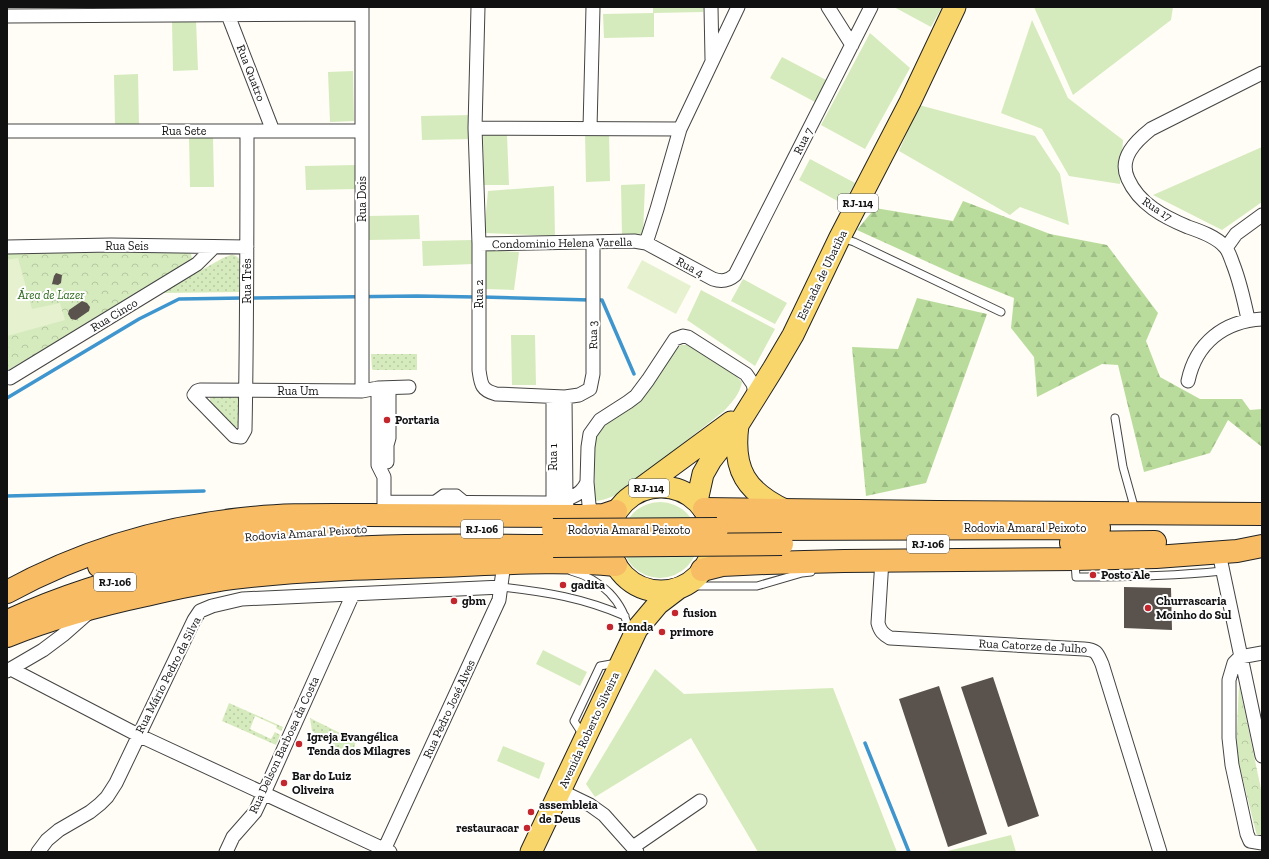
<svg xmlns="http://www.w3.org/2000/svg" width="1269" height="859" font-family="'Zilla Slab',serif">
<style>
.grass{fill:#d5ebbd}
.forest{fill:url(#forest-firs)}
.park{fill:url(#park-crowns)}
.garden{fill:url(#garden-dots)}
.pitch{fill:#e6f2cf}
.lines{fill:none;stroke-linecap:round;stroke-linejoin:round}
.stream{stroke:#3f96cf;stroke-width:3.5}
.building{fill:#5a524d}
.service-casing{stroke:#444;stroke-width:9}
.minor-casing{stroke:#444;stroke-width:15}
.primary-casing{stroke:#222;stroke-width:23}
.trunk-casing{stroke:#222;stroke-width:24}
.service{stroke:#fff;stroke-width:7}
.minor{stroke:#fff;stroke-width:13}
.primary{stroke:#f9d66b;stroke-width:21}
.trunk{stroke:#f7bc64;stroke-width:22}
.trunk-bridge-casing{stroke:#222;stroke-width:24;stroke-linecap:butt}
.trunk-bridge{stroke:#f7bc64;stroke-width:22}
.poi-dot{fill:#c4262e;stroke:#fff;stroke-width:1.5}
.labels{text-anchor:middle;stroke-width:4;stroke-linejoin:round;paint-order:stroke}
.shield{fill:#fff;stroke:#585858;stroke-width:1}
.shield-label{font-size:11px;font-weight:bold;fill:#111}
.street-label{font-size:12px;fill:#111;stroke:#fff}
.park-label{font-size:12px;font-style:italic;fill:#2f6b1f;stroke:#fff}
.poi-label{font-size:12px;font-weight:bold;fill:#111;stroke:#fff;text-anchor:start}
</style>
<defs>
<pattern id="forest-firs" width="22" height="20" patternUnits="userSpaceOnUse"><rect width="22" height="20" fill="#b9dc9c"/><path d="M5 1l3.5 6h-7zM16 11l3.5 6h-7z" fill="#9ebc85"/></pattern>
<pattern id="park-crowns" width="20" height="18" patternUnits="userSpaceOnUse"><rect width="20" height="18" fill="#d5ebbd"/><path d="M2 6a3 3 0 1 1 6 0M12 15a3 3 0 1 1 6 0" fill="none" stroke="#b6c8a1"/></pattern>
<pattern id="garden-dots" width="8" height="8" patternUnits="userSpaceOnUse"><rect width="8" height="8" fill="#d5ebbd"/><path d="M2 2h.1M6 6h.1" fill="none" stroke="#b6c8a1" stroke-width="1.8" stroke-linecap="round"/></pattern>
</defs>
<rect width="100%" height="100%" fill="#fffdf5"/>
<path class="grass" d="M 653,7 L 703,7 L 703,12 L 654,13 L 654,37 L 604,38 L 603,14 L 653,13 Z
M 894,7 L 942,7 L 931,27 Z
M 1034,7 L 1173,7 L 1171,20 L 1073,95 Z
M 196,20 L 198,70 L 173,71 L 172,21 Z
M 1032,20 L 1068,98 L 1123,140 L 1120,184 L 1069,176 L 1042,129 L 1001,113 Z
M 870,33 L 910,68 L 865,149 L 821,125 Z
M 782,57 L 826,80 L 815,102 L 770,78 Z
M 353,71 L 354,121 L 330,122 L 328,72 Z
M 138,74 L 139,124 L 115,125 L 114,75 Z
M 919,105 L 1035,136 L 1060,174 L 1069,225 L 1020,207 L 1010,215 L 899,151 Z
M 472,115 L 472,139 L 422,140 L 421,116 Z
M 609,131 L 610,181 L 586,182 L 585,132 Z
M 483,135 L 507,135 L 509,185 L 484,185 Z
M 189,137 L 213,137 L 214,187 L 190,187 Z
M 1262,147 L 1262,202 L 1222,230 L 1153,195 Z
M 810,159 L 855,183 L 843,204 L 799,180 Z
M 356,165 L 356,189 L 306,190 L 305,166 Z
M 645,184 L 643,234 L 622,235 L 621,185 Z
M 554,186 L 555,236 L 484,233 L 488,191 Z
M 419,215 L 420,239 L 369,240 L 369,216 Z
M 473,240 L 473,264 L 423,266 L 422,241 Z
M 483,250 L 519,252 L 514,290 L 485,289 Z
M 743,279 L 787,303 L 775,324 L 731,301 Z
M 701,290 L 775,329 L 755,366 L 687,320 Z
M 511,335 L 535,335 L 536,385 L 512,385 Z
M 681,345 L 688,345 L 736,376 L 742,382 C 740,394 732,402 724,411 L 626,488 C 616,495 608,500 595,501 L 594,445 L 595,438 L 599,429 L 622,411 L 639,403 L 674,351 Z
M622 540a38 38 0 1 1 76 0a38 38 0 1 1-76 0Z
M 543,650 L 587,672 L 580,686 L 536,664 Z
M 655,669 L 684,694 L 833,688 L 897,852 L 758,852 L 691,738 L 595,797 L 586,784 Z
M 503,746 L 545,763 L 539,779 L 497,761 Z
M 1011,835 L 1016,852 L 944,852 Z"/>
<path class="forest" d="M 963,201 L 1050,234 L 1107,245 L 1158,313 L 1146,341 L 1160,377 L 1200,399 L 1242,399 L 1250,410 L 1262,409 L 1262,447 L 1228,420 L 1210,453 L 1144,472 L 1118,365 L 1102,364 L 1037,397 L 1034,357 L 1011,328 L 1014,298 L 954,274 L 857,230 L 875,208 L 953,221 Z
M 917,298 L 987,314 L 926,483 L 866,496 L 852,347 L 898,349 Z"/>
<path class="park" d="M 7,252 L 188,253 L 191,254 L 192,259 L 107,312 L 10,369 L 7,369 Z
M 1239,684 L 1262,794 L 1262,836 L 1257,836 L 1236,752 Z"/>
<path class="garden" d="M 231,255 C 236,255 239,257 240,262 L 239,292 L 161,293 L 223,258 Z
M 371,354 L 417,354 L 417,370 L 373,370 L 372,369 Z
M 213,395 L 238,397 L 240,399 L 240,427 C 230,430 215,409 210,401 L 210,397 Z
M 229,703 L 283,727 L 281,731 L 276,728 L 277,726 L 255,716 L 250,729 L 271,739 L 275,732 L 280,735 L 276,745 L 222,721 Z
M 310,718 L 356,741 L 351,758 L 312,731 Z"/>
<path class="pitch" d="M 18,258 L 32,309 L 60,303 L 65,320 L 7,336 L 7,260 Z
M 642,260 L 691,286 L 676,314 L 627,288 Z"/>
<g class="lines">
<path class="stream" d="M 482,297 L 590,300
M 250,298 L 417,296 L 476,297
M 596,300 L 602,300 L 634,374
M 7,398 L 139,319 L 179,299 L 244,298
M 7,496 L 204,491
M 865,743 L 909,852"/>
</g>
<path class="building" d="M 56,273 L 62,275 L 61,283 L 58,285 L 52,284 L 54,276 Z
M 82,301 L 87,303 L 90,307 L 89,311 L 76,320 L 71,319 L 68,314 L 69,310 Z
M 1124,587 L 1171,588 L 1172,630 L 1124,628 Z
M 993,677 L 1039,816 L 1008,827 L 961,687 Z
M 939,686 L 987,834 L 948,847 L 899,699 Z"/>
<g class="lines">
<g class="service-casing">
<path id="service" d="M 842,238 L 854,242 L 1001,312
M 1115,418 L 1123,467 L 1135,510
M 432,501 L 443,493 L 457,493 L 468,502
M 1075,562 L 1076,577 C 1125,577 1174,576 1222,571
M 571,571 C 601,579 624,601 629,632
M 681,586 L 757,586 L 802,573 L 811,572
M 502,587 C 547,592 583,598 625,616
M 583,735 L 574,721 L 600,666 L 617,663"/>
</g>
<g class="minor-casing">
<path id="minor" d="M 478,7 L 475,128 L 479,244 L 479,370 C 481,384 481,390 496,394 L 565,397 L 579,395 L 590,389 L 593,374 L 593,242
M 711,7 L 712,59
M 828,7 L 852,45
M 228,15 L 273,131
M 8,16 L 362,14
M 475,128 L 680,129
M 590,128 L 593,7
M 7,131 L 362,131
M 247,131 C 247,231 247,331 245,430 L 241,437 L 234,436 L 194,395 L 197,391 L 200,390 L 362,391 L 378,388 L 409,387
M 646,243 L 657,209 L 680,129 L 738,7
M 479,244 L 634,241 L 646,243 L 713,279 C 722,282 728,281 735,275 L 871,7
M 7,247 L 111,245 L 247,247
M 1226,248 L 1236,234 L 1262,215
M 1248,319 C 1244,300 1240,282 1233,264 C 1231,259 1229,251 1225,247 C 1217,237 1200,231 1188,227 C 1164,217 1139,204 1128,179 C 1118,158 1136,141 1151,129 L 1262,73
M 7,377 L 10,378 L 197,264 L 214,247
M 1188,381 C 1196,343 1224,321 1262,319
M 378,388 L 378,465 L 384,477 L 384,510
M 362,391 L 362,7
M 565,397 L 566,499 L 567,507
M 387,462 L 387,445 L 389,438 L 389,388
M 384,502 L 546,503 C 562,501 581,498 587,482
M 551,511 L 553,502 L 553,397
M 594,516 L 589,505 L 587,482 L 588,447 L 590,434 L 600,420 L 628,402 L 636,396 L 648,380 L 675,339 L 683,336 L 688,337 L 746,374 L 753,384 L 756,397
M 1219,553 L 1262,756
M 882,560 L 878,623 C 880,631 883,634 890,638 L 1084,649 C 1097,650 1097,653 1102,664 L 1160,852
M 1262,653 L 1240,657 L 1234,663 L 1229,680 L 1229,738 L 1232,765 L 1247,834 L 1250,841 L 1262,843
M 11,669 L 138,735 L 390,852
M 7,671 L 43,650 L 63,635 L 88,613
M 561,791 L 590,805 L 604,815 L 637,852
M 633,847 L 700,801
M 38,852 L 47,840 L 59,830 L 90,812 L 100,804 L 107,797 L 116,783 L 194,620 L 200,611 L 212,606 L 242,599 L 502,587
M 226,852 L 233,837 L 255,812 L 264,793 L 353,594
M 383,852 L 499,600 L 504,563"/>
</g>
<g class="primary-casing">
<path id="primary" d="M 738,425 C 732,470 746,492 787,511
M609 539a52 52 0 1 1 104 0a52 52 0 1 1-104 0Z
M 640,489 L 731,422
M 697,501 L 703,474 L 711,460 L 738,425 L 773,369 L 793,335 L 840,237 L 910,102 L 955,7
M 531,852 L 637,629 L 658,604 L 679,588"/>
</g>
<g class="trunk-casing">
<path id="trunk" d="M 704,509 L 937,512 L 1262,514
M 718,529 L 1099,528
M 1071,543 L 1155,542
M 99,566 C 180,542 262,532 346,529
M 702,570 L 722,565 L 766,563 L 844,561 L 1075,559 L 1156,557 L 1237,551 L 1262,546
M 7,592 C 80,552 160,528 242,519 C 283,514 324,515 366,515 C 438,515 511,516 583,516 L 604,515 L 616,511
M 8,621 C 62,596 120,578 178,566 C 205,561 232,558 259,555 C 357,544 455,545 553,546
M 7,636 C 52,618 99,605 146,595 C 175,588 203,582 232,578 C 300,570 370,568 439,566 C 496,564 559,559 616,565"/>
</g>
<use href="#service" class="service"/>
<use href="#minor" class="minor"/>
<use href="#primary" class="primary"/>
<use href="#trunk" class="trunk"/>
<g class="trunk-bridge-casing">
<path id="trunk-bridge" d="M 553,530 L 717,529
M 553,546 L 782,544"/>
</g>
<use href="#trunk-bridge" class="trunk-bridge"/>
</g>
<g class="poi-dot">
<circle cx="387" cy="420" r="4"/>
<circle cx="1093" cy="575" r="4"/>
<circle cx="563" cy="585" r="4"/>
<circle cx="454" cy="601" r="4"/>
<circle cx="1148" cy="608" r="4"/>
<circle cx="675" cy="613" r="4"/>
<circle cx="610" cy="627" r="4"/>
<circle cx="662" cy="632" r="4"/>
<circle cx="299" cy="744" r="4"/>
<circle cx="284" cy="783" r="4"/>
<circle cx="531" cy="812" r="4"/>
<circle cx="527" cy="828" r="4"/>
</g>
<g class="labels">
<g class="shield">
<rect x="838" y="194" width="40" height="18" rx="3"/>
<rect x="629" y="479" width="40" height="18" rx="3"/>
<rect x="461" y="520" width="42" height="18" rx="3"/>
<rect x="907" y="535" width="42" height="18" rx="3"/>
<rect x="94" y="573" width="42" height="18" rx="3"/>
</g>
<g class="shield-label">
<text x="858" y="207">RJ-114</text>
<text x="649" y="492">RJ-114</text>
<text x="482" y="533">RJ-106</text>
<text x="928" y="548">RJ-106</text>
<text x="115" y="586">RJ-106</text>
</g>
<g class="street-label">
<text transform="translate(251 73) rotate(69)" y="4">Rua Quatro</text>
<text x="184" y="135">Rua Sete</text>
<text transform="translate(803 141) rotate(-63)" y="4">Rua 7</text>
<text transform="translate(362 199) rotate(-90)" y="4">Rua Dois</text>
<text transform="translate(1157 209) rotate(34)" y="4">Rua 17</text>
<text transform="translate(562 243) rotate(-1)" y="4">Condominio Helena Varella</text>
<text x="127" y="250">Rua Seis</text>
<text transform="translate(690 267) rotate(29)" y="4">Rua 4</text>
<text transform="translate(822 275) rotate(-64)" y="4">Estrada de Ubatiba</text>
<text transform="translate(247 281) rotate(-90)" y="4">Rua Três</text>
<text transform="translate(479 294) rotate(-90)" y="4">Rua 2</text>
<text transform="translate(114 315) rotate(-31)" y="4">Rua Cinco</text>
<text transform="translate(593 335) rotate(-91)" y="4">Rua 3</text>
<text x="298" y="395">Rua Um</text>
<text transform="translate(553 457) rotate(-90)" y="4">Rua 1</text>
<text x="1025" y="532">Rodovia Amaral Peixoto</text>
<text x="629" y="534">Rodovia Amaral Peixoto</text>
<text transform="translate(306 533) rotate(-4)" y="4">Rodovia Amaral Peixoto</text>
<text transform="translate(1033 646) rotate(3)" y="4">Rua Catorze de Julho</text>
<text transform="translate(168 675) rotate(-63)" y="4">Rua Mário Pedro da Silva</text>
<text transform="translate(449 709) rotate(-65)" y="4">Rua Pedro José Alves</text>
<text transform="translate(589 730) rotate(-65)" y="4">Avenida Roberto Silveira</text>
<text transform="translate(284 745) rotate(-65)" y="4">Rua Delson Barbosa da Costa</text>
</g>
<g class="park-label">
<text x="51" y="299">Área de Lazer</text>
</g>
<g class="poi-label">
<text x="395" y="424">Portaria</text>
<text x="1101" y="579">Posto Ale</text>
<text x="571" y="589">gadita</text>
<text x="462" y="605">gbm</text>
<text x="1156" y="605">Churrascaria<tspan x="1156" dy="14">Moinho do Sul</tspan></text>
<text x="683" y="617">fusion</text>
<text x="618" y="631">Honda</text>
<text x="670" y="636">primore</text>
<text x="307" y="741">Igreja Evangélica<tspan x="307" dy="14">Tenda dos Milagres</tspan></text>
<text x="292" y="780">Bar do Luiz<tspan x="292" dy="14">Oliveira</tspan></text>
<text x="539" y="809">assembleia<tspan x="539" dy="14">de Deus</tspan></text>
<text x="519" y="832" text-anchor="end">restauracar</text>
</g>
</g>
<rect width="1269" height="859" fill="none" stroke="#111111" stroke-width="16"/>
</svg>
